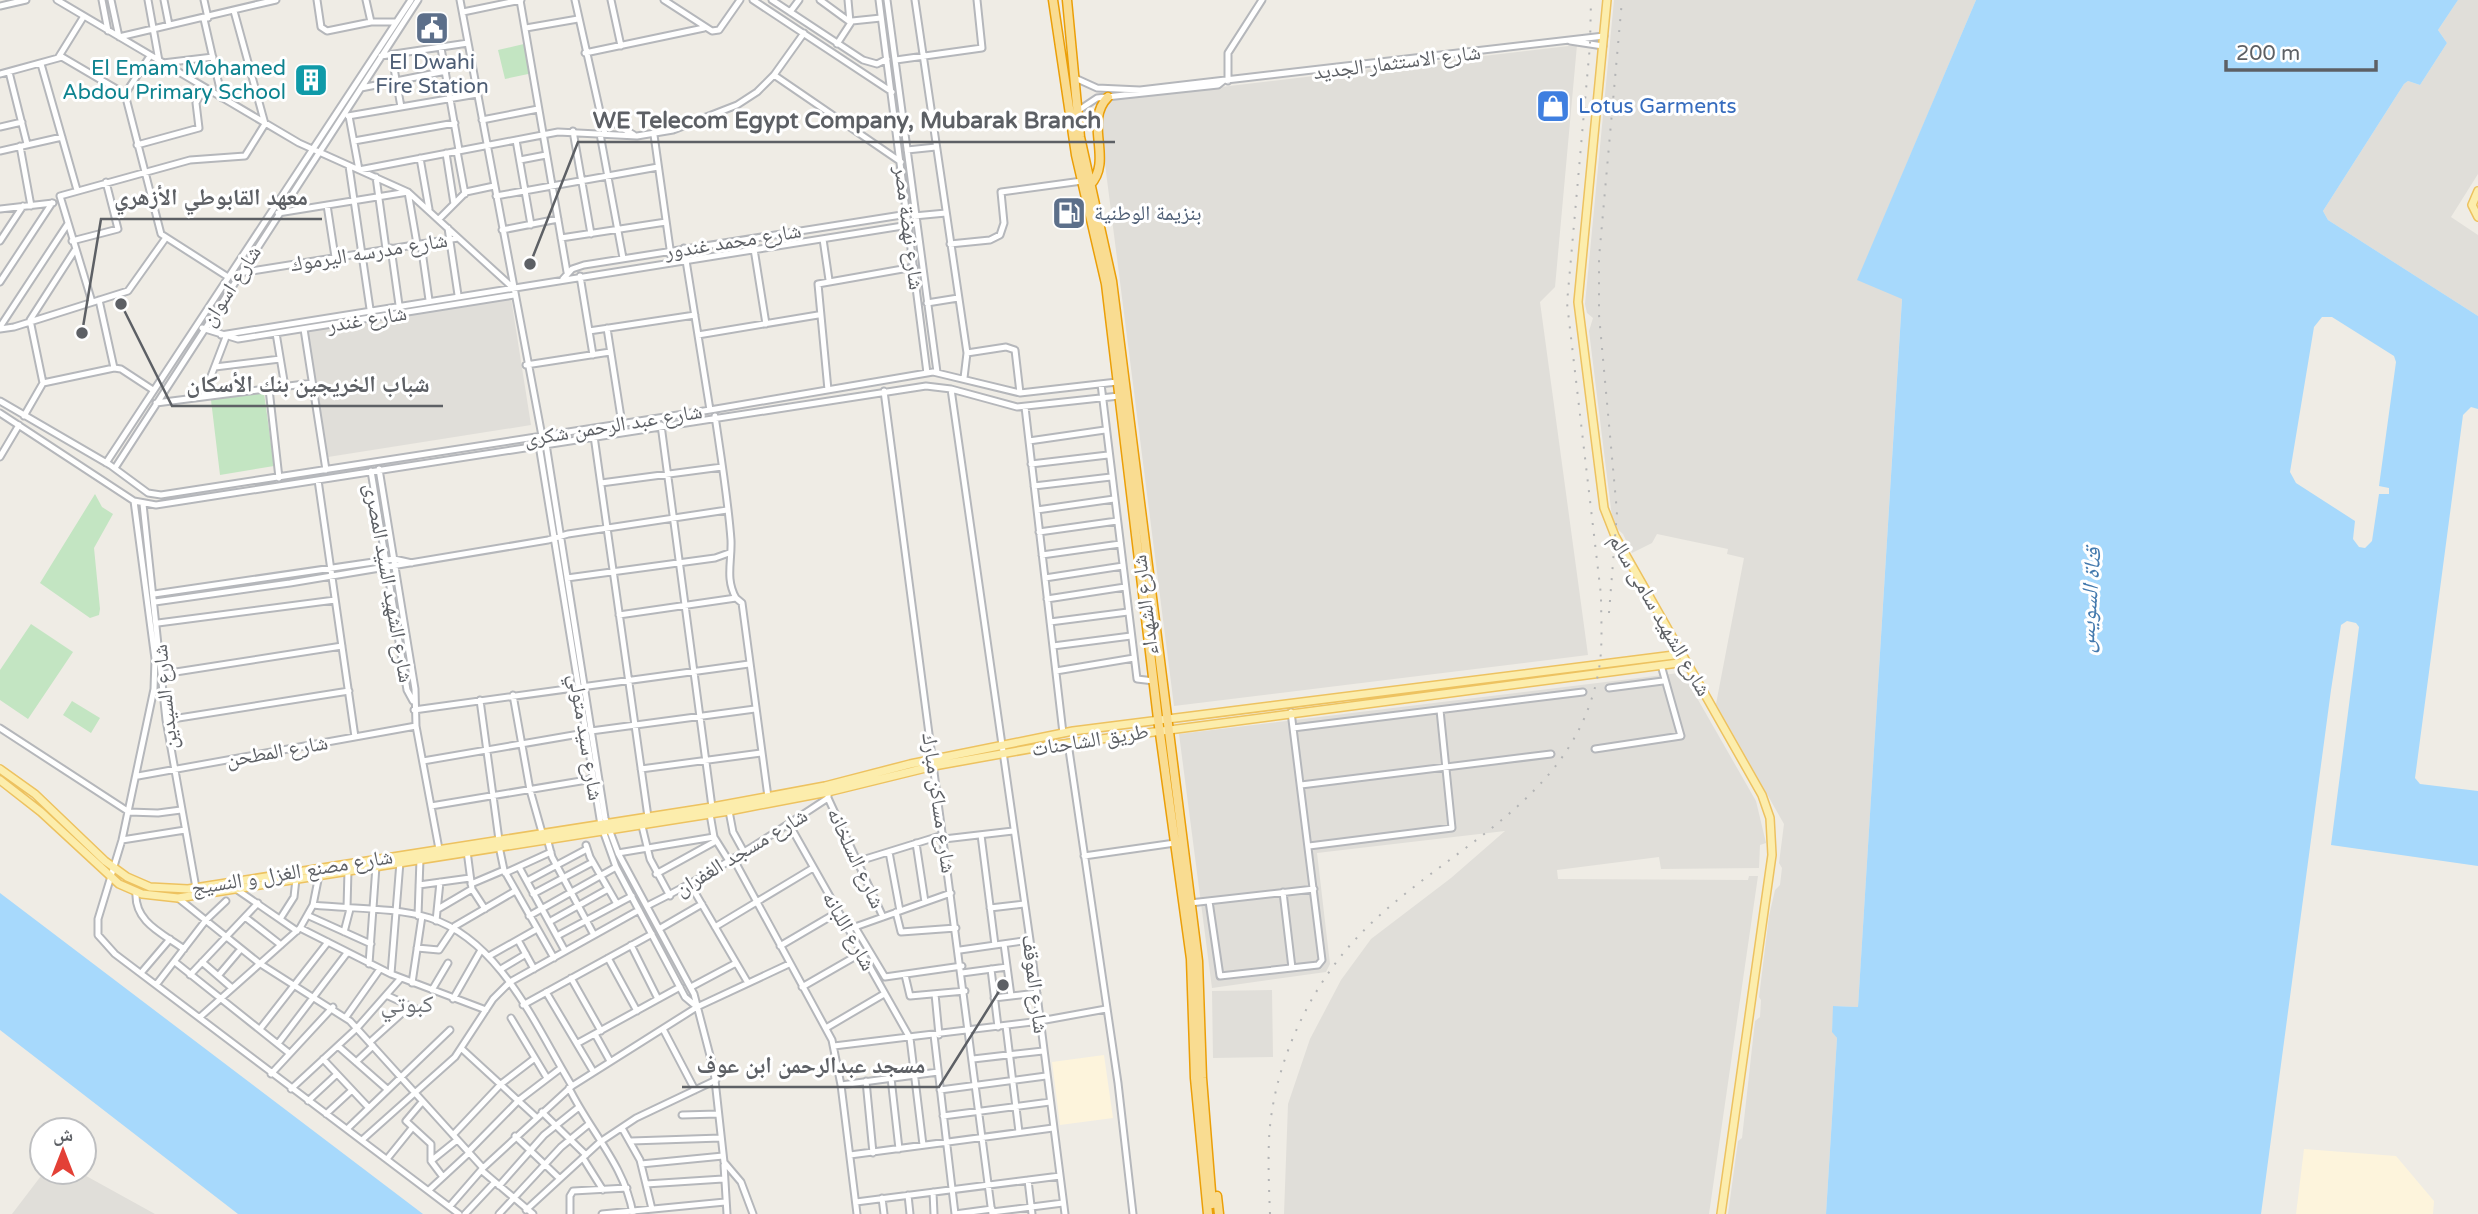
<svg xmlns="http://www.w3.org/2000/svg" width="2478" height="1214" font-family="'Varela Round','Noto Naskh Arabic',sans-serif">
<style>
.commercial{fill:#fdf4dc}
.industrial{fill:#e0ded9}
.green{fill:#c3e5c2}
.water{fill:#a7d9fc;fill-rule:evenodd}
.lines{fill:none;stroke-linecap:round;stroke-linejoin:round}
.minor-casing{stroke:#b5b7bb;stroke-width:9}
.major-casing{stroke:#edc260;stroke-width:10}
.highway-casing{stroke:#eb9f08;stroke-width:11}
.minor{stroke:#fff;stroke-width:5}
.major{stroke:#fcedac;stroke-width:7}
.highway{stroke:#f9dc91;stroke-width:8}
.rail{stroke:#b3b4b5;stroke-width:2;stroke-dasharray:2 9;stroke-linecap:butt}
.labels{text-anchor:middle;stroke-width:6;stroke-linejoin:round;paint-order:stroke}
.service-label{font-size:21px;fill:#4e5e75;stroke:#fff}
.street-label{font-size:21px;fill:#5d6065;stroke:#fff}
.culture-label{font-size:21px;fill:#0d838f;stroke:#fff;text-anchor:end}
.shop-label{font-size:21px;fill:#366cbe;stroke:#fff;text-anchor:start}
.water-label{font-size:23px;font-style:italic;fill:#447aae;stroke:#fff}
.quarter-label{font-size:24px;fill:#6e7277;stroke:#fff}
.leader{fill:none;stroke:#5d6065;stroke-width:2.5}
.callout-dot{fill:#5d6065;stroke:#fff;stroke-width:2.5}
.callout-label{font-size:23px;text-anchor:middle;font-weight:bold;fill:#5d6065;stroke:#fff;stroke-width:6;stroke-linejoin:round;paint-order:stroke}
</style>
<rect width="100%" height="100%" fill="#efece5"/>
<path class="commercial" d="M 1104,1055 L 1113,1118 L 1060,1125 L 1052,1062 Z
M 2304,1149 L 2396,1156 L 2434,1201 L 2433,1214 L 2296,1214 Z"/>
<path class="industrial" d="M 1614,0 L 1976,0 L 1858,279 L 1902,298 L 1858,1007 L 1834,1006 L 1832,1031 L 1837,1038 L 1826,1214 L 1728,1214 L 1738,1141 L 1742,1138 L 1755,1021 L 1760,1017 L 1761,1000 L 1759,997 L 1769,916 L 1775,890 L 1780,885 L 1782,868 L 1779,863 L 1784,824 L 1716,704 L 1744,558 L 1727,554 L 1728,549 L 1657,534 L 1652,543 L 1632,553 L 1623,534 L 1613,525 L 1589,331 L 1593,318 L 1587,313 L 1585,304 Z
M 2458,0 L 2478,0 L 2478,174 L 2451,217 L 2478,235 L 2478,316 L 2328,220 L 2323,211 L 2404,84 L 2408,81 L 2420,85 L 2447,43 L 2438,30 Z
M 1577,45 L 1555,287 L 1540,302 L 1588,655 L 1174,706 L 1098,109 L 1102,101 Z
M 511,298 L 531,425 L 328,457 L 307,331 Z
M 1679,673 L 1685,677 L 1756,801 L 1766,843 L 1760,845 L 1759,868 L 1661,869 L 1659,857 L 1557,870 L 1558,879 L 1748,880 L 1749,876 L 1758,876 L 1709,1214 L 1284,1214 L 1288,1104 L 1310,1039 L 1341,980 L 1371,939 L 1451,878 L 1505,831 L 1317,853 L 1330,964 L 1326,972 L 1212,988 L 1179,734 Z
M 1272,990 L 1273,1057 L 1213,1058 L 1212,991 Z
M 44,1172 L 79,1172 L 155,1214 L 12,1214 Z"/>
<path class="green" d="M 528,43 L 533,73 L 505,79 L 498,50 Z
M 264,393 L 274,466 L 220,475 L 211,400 Z
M 95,494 L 102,507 L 113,514 L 94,548 L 100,609 L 99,615 L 90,618 L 40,583 Z
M 31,624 L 73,652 L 28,719 L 0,700 L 0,670 Z
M 72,701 L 100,718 L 91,733 L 63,715 Z"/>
<path class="water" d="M 1976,0 L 2458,0 L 2438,30 L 2447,43 L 2420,85 L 2408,81 L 2404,84 L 2323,211 L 2328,220 L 2478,316 L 2478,409 L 2471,407 L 2463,415 L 2415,778 L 2420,784 L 2478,791 L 2478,866 L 2331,845 L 2359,627 L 2356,623 L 2347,621 L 2341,625 L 2331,690 L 2261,1214 L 1826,1214 L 1837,1038 L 1832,1032 L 1833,1006 L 1858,1007 L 1902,299 L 1857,280 ZM 2322,317 L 2332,317 L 2394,356 L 2396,362 L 2379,486 L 2389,488 L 2389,494 L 2379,494 L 2372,541 L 2365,548 L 2359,547 L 2353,539 L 2355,521 L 2296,483 L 2290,472 L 2314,327 Z
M 0,893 L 423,1214 L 238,1214 L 0,1030 Z"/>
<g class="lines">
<g class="minor-casing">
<path id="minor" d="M 57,0 L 299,143 L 408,192 L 512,287
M 102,0 L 108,31
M 111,0 L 119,37 L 276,0
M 148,0 L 159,61
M 164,0 L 169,25
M 204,0 L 208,18
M 317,0 L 321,27 L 327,31 L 371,22 L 396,22
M 366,0 L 371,22
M 460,0 L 542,436
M 520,0 L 567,272
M 575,0 L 605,134
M 611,0 L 621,46
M 664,0 L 712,31 L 719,30 L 740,0
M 753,0 L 892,92
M 772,0 L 863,60 L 877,64 L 887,59
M 820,0 L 850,22
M 848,0 L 850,22
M 879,0 L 927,373
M 887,0 L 937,372
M 915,0 L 967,353 L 964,378
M 0,6 L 26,0
M 463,12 L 521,0
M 790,12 L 799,0
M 204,19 L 222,98
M 526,28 L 578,19
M 1570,41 L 1603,46
M 837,44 L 852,21 L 881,18
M 441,48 L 459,150
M 585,53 L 704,28
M 381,56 L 468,43
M 392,57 L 401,107
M 58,58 L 84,16
M 896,60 L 982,48 L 977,0
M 163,63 L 213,57
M 41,64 L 77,190
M 9,72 L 27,144
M 0,74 L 62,57 L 125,94 L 161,234 L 228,277
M 774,75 L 901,162
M 1075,78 L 1097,88 L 1140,90 L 1604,36
M 1228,81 L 1228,53 L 1262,0
M 361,88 L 446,71
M 125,94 L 150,56
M 1079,110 L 1097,98 L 1218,85 L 1223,81
M 601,115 L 634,135
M 348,116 L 477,94
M 349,116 L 359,170 L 558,132 L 637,136 L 673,130 L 737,105 L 757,92 L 774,75 L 804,33
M 482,120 L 538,109
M 0,127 L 22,122
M 573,131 L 591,234
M 600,134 L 623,258
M 654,135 L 672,263
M 516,140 L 531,225
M 354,141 L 455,123
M 137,145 L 199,128 L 196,103 L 204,88
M 20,146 L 31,206
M 907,150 L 936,147
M 0,151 L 62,137
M 457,151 L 465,194
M 446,153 L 454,204
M 420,158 L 429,209
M 520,160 L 546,155
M 349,166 L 370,309
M 376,177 L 386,249
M 496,196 L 658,167
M 327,205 L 335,257
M 0,209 L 53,203
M 278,213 L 408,192 L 417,244
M 914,216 L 946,213
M 439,219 L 466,192 L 494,186
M 448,228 L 458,295
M 502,230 L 558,219
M 561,238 L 666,222
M 823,239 L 829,280
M 0,241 L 23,206
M 72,241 L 118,229 L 106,182
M 421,244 L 429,300
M 950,244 L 990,240 L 1000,235 L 1004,223 L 1001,192 L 1082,181
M 391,248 L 399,305
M 684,248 L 710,410
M 754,249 L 766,324
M 239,273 L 458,238
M 580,276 L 593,355
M 563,279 L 572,269 L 584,265 L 908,214
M 0,282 L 52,203
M 99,300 L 114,368
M 92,302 L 60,196 L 190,160 L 245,156 L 265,124 L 234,11
M 927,303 L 958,298
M 0,327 L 67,225
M 202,328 L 238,339 L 514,295
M 607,328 L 622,424
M 0,329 L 14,327 L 128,291 L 165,239
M 304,329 L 326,470
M 589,331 L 695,315
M 276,333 L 285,387
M 221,335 L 909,225
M 698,335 L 818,315
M 967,353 L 1006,347 L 1015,350 L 1020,393
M 526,365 L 610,352
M 215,367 L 280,359
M 43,383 L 30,320 L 75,250
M 1101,384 L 1137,679 L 1154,681
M 269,389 L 279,478
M 951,389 L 1030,940 L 1065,1214
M 828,390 L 818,284 L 914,267
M 884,391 L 992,1214
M 203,397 L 226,337
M 0,401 L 110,465 L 148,493 L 161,495 L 710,410 L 933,372 L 1020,393 L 1117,382
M 156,403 L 312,383
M 1025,407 L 1063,733
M 0,413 L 134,501 L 156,505 L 926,386 L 951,389 L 1017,407 L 1119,396
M 24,416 L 43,383 L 114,368 L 121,369 L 153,390
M 715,416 C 721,457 728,499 731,540 C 732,561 725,579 736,598
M 661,425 L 712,807
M 594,436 L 648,817
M 1029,441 L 1105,430
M 546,444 L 605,818 L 618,853 L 694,994 L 714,1071 L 724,1162 L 741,1182 L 753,1214
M 539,445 L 601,825 L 616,867 L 685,997 L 697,1007
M 0,457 L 19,425
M 106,463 L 411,0
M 1031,464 L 1108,455
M 115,468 L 418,0
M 379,469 L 415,689 L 416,726 L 439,849
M 371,471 L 407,690 L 413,701
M 318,480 L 355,737
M 601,483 L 722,467
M 1034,486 L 1111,477
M 134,501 L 155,659 L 154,689 L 122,840 L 98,919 L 98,935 L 115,954 L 459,1214
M 143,504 L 166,720 L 196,888
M 1037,510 L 1114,499
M 1039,532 L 1117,521
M 1042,555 L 1120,544
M 567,578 L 715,558 L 729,553
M 1045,578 L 1123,566
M 154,594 L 394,559 L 412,563
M 1047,599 L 1125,587
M 155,602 L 290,583 L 548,540 L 568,534 L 727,510
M 619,615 L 736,598 L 742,603 L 768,797
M 1050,622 L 1128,612
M 158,623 L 335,600
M 1053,646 L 1131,636
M 1056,671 L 1134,658
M 163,674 L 342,646
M 1609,688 L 1663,681
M 513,695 L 530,790 L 543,836
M 480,700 L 499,840
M 414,710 L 749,664
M 166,720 L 349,691
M 0,728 L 129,812 L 158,813 L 181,810
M 1293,728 L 1583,692
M 591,731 L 755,709
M 1068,743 L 1118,1083 L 1133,1214
M 1595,749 L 1681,736 L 1661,665
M 423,761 L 585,733
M 641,769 L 761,753
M 138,776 L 416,726
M 1301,785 L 1551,754
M 828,798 L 883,917
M 431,806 L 593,779
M 729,811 L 733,832 L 744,852
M 710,814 L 714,837 L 729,861
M 789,824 L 910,1038 L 923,1145
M 642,826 L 650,859 L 670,896
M 981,835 L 995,945
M 547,838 L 552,857 L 594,935
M 944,839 L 1013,831
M 122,840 L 185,830
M 916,843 L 925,902
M 586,845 L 590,857 L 617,904
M 499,846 L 504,870 L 554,958
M 1309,846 L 1452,828 L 1440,710
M 467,851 L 472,889 L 485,909
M 889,852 L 900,911
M 618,853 L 714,837
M 1084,856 L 1175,843
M 733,858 L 832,1040 L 841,1085 L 857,1214
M 859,861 L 943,835
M 519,867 L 565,951
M 505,873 L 551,852
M 656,874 L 716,841
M 527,881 L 587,849
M 471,884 L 504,870
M 690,884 L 748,983
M 419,885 L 470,878
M 236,889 L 297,931
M 136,892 C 134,922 162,933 184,949
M 1283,892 L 1292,968
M 533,894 L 593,862
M 178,898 L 259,963 L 350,1021 L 483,1168
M 1209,901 L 1220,976 L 1318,965 L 1322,960 L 1291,712
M 1190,903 L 1314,889
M 313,905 C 350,909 394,907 430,918 C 501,941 536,1027 572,1086
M 647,906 C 710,875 769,837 828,798 L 828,792
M 347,908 L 348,870
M 990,908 L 1024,904
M 438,909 L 472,889
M 896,912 L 901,932 L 956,928
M 309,916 L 371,944
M 418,916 L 420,859
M 529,916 L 616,867
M 245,917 L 281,945
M 280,919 L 294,897 L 296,879
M 436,921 L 440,882
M 549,922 L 608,889
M 715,927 L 813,868
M 855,927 L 885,977 L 962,966
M 300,928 L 391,974 L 486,1010
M 852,928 L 951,893
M 659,929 L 702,904
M 344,932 L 350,909
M 557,936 L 632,896
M 518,940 L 534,969
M 1004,944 L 1011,996
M 631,945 L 658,999
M 780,946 L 838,912
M 417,948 L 439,950 L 455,926 L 515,891
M 960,950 L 1030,940
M 489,956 L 537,929
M 608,958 L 637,1011
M 175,962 L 289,1053
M 202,962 L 232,988
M 369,964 L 376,866
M 501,969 L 526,954
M 991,969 L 998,1027
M 141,973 L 170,939
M 962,973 L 1007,967
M 391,974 L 400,862
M 190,975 L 258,903
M 905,975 L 910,996 L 965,991
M 218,976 L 240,950
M 571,978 L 601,1031
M 412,983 L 422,916
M 156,985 L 206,920 L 226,901
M 691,987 L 736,963
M 802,987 L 863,952
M 432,990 L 448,963
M 546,992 L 593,1071
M 935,994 L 939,1035
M 386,995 L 421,1011
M 994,998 L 1037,993
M 453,999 L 481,950
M 523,1005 L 652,934
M 200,1017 L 300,928 L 313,905 L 319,875
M 346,1017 L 380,969
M 511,1018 L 547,1078
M 1006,1026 L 1019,1132
M 826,1028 L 884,994
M 260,1029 L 328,942
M 663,1029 L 695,1090
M 595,1034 L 610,1061
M 934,1035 L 955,1214
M 280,1041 L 347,953
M 370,1042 L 410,1006
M 578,1043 L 680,987
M 338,1046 L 387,1089
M 834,1046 L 1040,1021 L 1106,1009
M 462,1049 L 536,1117
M 323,1059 L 369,1108
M 973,1059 L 1043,1051
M 356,1062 L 373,1046
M 271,1074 L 333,1007
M 891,1078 L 899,1149
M 866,1081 L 873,1153
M 841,1085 L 938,1072
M 569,1088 C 590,1131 625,1166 633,1214
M 291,1089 L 357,1028 L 401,978
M 940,1090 L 1046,1076
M 308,1101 L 337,1074
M 422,1102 L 406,1121 L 431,1144 L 431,1161 L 443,1177
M 542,1112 L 586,1155
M 326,1114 L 352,1090
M 682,1115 L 718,1114
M 943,1116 L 1050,1102
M 622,1128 L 640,1160 L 652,1209
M 347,1129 L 450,1030
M 453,1135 L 501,1084 L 535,1058
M 515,1136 L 559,1178
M 362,1140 L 455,1057 L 493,999 L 510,982 L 639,910
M 631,1141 L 721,1138
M 468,1152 L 519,1100 L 561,1068
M 850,1155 L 1053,1128
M 583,1158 L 603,1190
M 387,1159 L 412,1128
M 431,1161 L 457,1140
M 641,1164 L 723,1156
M 724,1165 L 727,1214
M 481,1170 L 533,1214
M 1028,1180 L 1032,1214
M 646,1184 L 723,1179
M 499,1186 L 544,1135 L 579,1107
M 429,1190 L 469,1153
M 933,1192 L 934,1214
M 908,1195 L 910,1214
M 882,1198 L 884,1214
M 856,1202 L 1060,1176
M 450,1206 L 483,1168 L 572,1086 L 697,1007 L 789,964
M 526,1210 L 600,1142 L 636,1118 L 716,1080
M 992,1212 L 1063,1203
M 465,1214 L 495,1182
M 499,1214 L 561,1147 L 589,1124
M 570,1214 L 570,1196 L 573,1191 L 627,1188
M 602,1214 L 725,1202
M 955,1214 L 992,1209"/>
</g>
<g class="major-casing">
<path id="major" d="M 1607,0 L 1578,302 L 1604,508 L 1615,536 L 1762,795 L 1770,818 L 1772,855 L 1721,1214
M 2478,191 L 2472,205 L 2478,217
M 0,769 L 35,794 L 105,861 L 127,877 L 150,887 L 188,889 L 712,807 L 825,786 L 910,764 L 1073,731 L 1682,654
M 0,780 L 41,812 L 119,884 L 142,894 L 178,898 L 729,811 L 828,792 L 934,766 L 1040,747 L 1686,662"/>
</g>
<g class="highway-casing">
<path id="highway" d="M 1053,0 L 1076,155 L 1106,284 L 1158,719 L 1191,959 L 1195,1078 L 1208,1214
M 1067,0 L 1080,137 L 1112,281 L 1198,961 L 1202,1078 L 1212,1204
M 1090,185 C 1114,160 1083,122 1108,97
M 1217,1196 L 1219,1214"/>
</g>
<use href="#minor" class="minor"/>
<use href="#major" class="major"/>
<use href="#highway" class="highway"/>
<path class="rail" d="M 1609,613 L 1617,512 L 1599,315 L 1599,258 L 1622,0
M 1270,1214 C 1269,1189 1268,1164 1269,1140 C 1272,1073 1303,1001 1346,950 C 1429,851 1574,812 1599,669 C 1603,645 1601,619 1601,595 L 1567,303 L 1590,45 L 1591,0"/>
</g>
<defs>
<g id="civic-square" transform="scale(1.75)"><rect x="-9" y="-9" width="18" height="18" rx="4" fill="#5c6f8a" stroke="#fff"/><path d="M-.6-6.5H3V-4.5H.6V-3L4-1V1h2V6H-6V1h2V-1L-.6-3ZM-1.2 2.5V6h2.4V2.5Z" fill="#fff"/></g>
<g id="building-square" transform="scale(1.75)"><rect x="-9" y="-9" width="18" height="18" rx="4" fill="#0f9aa8" stroke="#fff"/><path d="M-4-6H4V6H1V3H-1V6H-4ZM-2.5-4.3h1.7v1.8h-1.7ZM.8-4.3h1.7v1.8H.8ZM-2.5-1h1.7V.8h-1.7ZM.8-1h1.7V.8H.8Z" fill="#fff"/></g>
<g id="shop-square" transform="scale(1.75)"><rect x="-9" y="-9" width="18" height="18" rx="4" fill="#3f7fe0" stroke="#fff"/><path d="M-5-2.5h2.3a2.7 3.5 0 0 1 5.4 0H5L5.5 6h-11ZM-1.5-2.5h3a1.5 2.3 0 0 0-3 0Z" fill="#fff"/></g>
<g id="fuel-square" transform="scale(1.75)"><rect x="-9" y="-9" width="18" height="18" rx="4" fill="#5c6f8a" stroke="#fff"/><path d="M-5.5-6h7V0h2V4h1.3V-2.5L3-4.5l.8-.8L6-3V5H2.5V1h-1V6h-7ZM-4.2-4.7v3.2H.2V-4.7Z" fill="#fff"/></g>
</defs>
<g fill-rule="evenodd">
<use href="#civic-square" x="432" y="28"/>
<use href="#building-square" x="311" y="80"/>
<use href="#shop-square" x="1553" y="106"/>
<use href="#fuel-square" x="1069" y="213"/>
</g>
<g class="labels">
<g class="service-label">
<text x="432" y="69">El Dwahi<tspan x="432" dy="24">Fire Station</tspan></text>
<text x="1094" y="220" text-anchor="start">بنزيمة الوطنية</text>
</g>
<g class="street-label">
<text transform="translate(1397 62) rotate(-7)" y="7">شارع الاستثمار الجديد</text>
<text transform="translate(909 228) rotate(83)" y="7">شارع نهضة مصر</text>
<text transform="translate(733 241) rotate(-9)" y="7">شارع محمد غندور</text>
<text transform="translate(369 252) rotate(-9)" y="7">شارع مدرسه اليرموك</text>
<text transform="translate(231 286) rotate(-57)" y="7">شارع اسوان</text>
<text transform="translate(367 319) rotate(-9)" y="7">شارع غندر</text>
<text transform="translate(613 425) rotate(-9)" y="7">شارع عبد الرحمن شكرى</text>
<text transform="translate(389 583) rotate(80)" y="7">شارع الشهيد السيد المصرى</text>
<text transform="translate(1145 605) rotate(-97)" y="7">شارع الشهداء</text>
<text transform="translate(1660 615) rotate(60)" y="7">شارع الشهيد سامى سالم</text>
<text transform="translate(165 697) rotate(-96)" y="7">شارع السيدين</text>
<text transform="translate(586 737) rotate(81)" y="7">شارع سيد متولي</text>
<text transform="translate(1090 740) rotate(-9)" y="7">طريق الشاحنات</text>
<text transform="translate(277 751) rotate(-10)" y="7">شارع المطحن</text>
<text transform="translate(939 803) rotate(82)" y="7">شارع مساكن مبارك</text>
<text transform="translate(741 852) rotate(-31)" y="7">شارع مسجد الغفران</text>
<text transform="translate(856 858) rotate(65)" y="7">شارع السلخانه</text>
<text transform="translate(292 872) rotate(-9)" y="7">شارع مصنع الغزل و النسيج</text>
<text transform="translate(849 931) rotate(61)" y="7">شارع اللبانه</text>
<text transform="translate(1035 984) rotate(83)" y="7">شارع الموقف</text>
</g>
<g class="culture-label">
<text x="286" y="75">El Emam Mohamed<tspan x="286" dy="24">Abdou Primary School</tspan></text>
</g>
<g class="shop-label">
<text x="1578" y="113">Lotus Garments</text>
</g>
<g class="water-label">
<text transform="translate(2089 600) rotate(-86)" y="8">قناة السويس</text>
</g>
<g class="quarter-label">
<text x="407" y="1012">كبوتي</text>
</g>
</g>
<path class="leader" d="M530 264L578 142H1115M82 333L101 219H322M121 304L172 406H443M1003 985L939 1087H682"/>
<g class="callout-dot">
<circle cx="530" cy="264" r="7"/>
<circle cx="82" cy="333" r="7"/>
<circle cx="121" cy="304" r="7"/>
<circle cx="1003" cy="985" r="7"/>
</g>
<g class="callout-label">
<text x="847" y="128">WE Telecom Egypt Company, Mubarak Branch</text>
<text x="211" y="205">معهد القابوطي الأزهري</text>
<text x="308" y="392">شباب الخريجين بنك الأسكان</text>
<text x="811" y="1073">مسجد عبدالرحمن ابن عوف</text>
</g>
<g transform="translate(63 1151)"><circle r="33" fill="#ffffff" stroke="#bebfc1" stroke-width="2"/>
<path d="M0-5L12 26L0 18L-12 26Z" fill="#e34036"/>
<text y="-10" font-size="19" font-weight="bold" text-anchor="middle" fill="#5d6065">ش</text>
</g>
<path d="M2226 60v10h150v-10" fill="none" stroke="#5d6065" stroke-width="3.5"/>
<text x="2236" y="60" font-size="21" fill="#5d6065" stroke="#ffffff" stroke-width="5" paint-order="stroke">200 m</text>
</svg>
